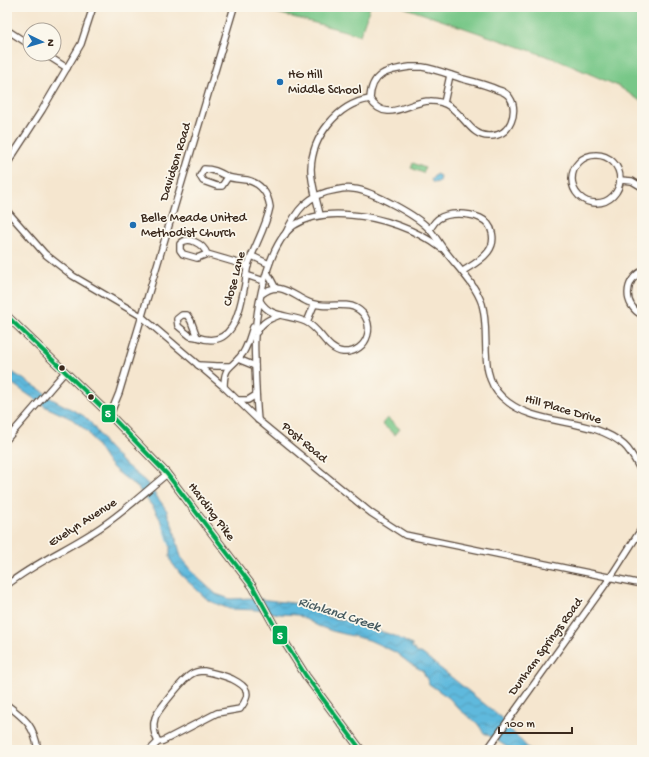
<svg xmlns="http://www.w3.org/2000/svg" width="649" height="757" font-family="'Gochi Hand',sans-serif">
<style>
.grass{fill:#78c788;stroke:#5a7853}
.water{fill:url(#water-waves);stroke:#4d727e}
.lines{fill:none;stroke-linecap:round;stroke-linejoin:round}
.stream{stroke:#5fb9dd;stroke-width:1.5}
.minor-casing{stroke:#574639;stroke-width:8}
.major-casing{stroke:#574639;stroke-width:9}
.minor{stroke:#fff;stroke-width:5.5}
.major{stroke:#fff;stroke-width:7}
.bus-1-casing{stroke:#fbf7ec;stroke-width:7}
.bus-1{stroke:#00a651;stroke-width:4}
.poi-dot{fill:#1f6fb2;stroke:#fbf7ec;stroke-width:1.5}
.bus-dot{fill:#3b2a1e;stroke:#fbf7ec;stroke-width:1.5}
.labels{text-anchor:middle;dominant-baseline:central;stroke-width:3.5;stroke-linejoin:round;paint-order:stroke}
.poi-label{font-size:13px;fill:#3b2a1e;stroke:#fbf7ec;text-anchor:start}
.street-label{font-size:13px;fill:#3b2a1e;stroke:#fbf7ec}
.water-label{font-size:14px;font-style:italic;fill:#485c61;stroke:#fbf7ec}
.line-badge{stroke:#fbf7ec;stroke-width:1.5}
.badge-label{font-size:11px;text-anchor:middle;font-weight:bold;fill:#fff}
</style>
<defs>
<pattern id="water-waves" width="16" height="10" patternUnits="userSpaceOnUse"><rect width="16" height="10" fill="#5fb9dd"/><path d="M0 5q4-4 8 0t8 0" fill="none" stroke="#5097b3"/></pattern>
</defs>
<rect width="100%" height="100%" fill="#fbf7ec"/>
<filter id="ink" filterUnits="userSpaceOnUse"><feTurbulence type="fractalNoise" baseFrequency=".025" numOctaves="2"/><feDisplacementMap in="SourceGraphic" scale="8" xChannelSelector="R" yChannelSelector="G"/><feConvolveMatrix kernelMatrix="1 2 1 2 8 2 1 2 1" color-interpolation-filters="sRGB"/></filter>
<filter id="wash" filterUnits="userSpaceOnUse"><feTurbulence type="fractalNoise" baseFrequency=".012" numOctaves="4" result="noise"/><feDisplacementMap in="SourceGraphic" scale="16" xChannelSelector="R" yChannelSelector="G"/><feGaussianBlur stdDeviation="0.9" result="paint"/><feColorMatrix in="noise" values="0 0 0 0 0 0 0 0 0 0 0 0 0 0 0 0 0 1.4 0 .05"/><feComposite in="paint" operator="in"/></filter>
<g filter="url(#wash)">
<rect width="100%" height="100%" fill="#f5e6cf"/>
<g class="grass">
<path d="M267,7H370L360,35L266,10Z"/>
<path d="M403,7H642V102L618,86L555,59Z"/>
<path d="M413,163L425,168L423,173L411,168Z"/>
<path d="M387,418L400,429L395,435L382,424Z"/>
</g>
<g class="water">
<path d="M436,174L440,176L439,182L433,183L431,180Z"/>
<path d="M7,369L41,390L52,399L84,416L91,423L106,445L121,461L146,482L163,505L167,511L174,530L181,557L199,579L216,594L230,599L252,598L300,604L311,607L321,614L331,618L349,621L395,636L412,645V647L417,653H421L424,655L503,719L504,723L530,750H511L498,741L497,738L495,736L491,737L484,733L477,723L460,710L449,698L429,684L423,671L409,663L395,652L369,640L332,631L318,626L298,615L280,614L257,610L230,609L209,601L181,575L172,563L170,557V542L167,532L155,510L138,488L115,470L106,460L88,432L72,419L46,407L7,380Z"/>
</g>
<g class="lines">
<path class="stream" d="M163,524L170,545"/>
</g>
</g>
<g filter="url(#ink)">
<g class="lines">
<g class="minor-casing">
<g id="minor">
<path d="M7,30L30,45"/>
<path d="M45,54L67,68"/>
<path d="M410,67C414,67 418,67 422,67C436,69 450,75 463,79C475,82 487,85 498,90C502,91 508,94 510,98C515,105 514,115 511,122C507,131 500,136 490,136C466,138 462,100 430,101C409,101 386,125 370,99C371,73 387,70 410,67Z"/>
<path d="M444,103L450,75"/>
<circle cx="596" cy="179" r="24"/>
<path d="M7,164L42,110L81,44L93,7"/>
<path d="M620,180L632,181L642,187"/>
<path d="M7,211L45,254L73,276L141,316L224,387L258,420L371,513L405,535L642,584"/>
<path d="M320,215C317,200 311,184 311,169C312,137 337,104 370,99"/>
<path d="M430,229C432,226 434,222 438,219C448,212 469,213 480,218C494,224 496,242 488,252C481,261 471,266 463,271"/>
<path d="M285,235C295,211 308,194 336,190C341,189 348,188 354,189C372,191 418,216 430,230C436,237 440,245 446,252C459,269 475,284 482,304C491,334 477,374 502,397C535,429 590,415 624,445C632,452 637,464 642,473"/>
<path d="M207,254C203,244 188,235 180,244V250L183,254L197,258L207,254L248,266"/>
<path d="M252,256L269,264"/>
<path d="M642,271C624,281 623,305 642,315"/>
<path d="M267,272L275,287"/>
<path d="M246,275L264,281"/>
<path d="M260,301C271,319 289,314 306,322C321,329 326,350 343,352C369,354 378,320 356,308C344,301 325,310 308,302C292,295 279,280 262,294"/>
<path d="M182,315H187L191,321L197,337L190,336L178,326L177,319Z"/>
<path d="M307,322L314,305"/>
<path d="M257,332C262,322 269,319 280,315"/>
<path d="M197,337C232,350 239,314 244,289C246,281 246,272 248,265C255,245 266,227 270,207C268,193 260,183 247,180C241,179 233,179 228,177C220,173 214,169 204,169L200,176L203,181L217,186H222L228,177"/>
<path d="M238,359L255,366"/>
<path d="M198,365L217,366H230"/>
<path d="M224,387C224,364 232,369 243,353C248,345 250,336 253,327"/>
<path d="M238,400H248L256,395"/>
<path d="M110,415L119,393L234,7"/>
<path d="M258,420C256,401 256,384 255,365C255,355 254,345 255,335C257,305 268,245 293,226C311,214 331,213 351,215C381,217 417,230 441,248"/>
<path d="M7,439L65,372"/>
<path d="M7,585C37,561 73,547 104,525C126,510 146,491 167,474"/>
<path d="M204,671C214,673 223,675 232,679C248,687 252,693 240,709L217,713L163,741L158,742C154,734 152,727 155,718C157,711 183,680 190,675C194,672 199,671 204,671Z"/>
<path d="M7,705C26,719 34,726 38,750"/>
<path d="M150,750L158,742"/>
<path d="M487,750L610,578L642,528"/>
</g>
</g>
<g class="major-casing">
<path id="major" d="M7,316L110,415L167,474L253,587L274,625L306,676L361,750"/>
</g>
<use href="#minor" class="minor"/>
<use href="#major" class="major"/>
<g class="bus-1-casing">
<path id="bus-1" d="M7,316L110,415L167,474L253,587L274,625L306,676L361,750"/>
</g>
<use href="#bus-1" class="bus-1"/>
</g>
</g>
<g class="poi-dot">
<circle cx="280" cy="82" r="4"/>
<circle cx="133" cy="225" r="4"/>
</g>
<g class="bus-dot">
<circle cx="62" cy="368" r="3.5"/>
<circle cx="91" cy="397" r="3.5"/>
</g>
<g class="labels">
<g class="poi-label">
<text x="288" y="75">HG Hill<tspan x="288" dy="15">Middle School</tspan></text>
<text x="141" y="218">Belle Meade United<tspan x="141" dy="15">Methodist Church</tspan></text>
</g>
<g class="street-label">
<text transform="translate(176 162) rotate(-73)">Davidson Road</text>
<text transform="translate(235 279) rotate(-75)">Close Lane</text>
<text transform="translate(563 410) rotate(16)">Hill Place Drive</text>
<text transform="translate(304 443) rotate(40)">Post Road</text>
<text transform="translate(211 512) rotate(53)">Harding Pike</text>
<text transform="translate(83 523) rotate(-33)">Evelyn Avenue</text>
<text transform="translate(546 647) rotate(-54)">Dunham Springs Road</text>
</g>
<g class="water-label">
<text transform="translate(339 615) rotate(18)">Richland Creek</text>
</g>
</g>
<g class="line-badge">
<rect x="101" y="404" width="15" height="19" rx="4" fill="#00a651"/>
<rect x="272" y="625" width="16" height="20" rx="4" fill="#00a651"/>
</g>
<g class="badge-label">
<text x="108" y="417">5</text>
<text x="280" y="639">5</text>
</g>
<rect width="649" height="757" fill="none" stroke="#fbf7ec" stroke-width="24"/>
<g transform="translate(42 42) rotate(95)"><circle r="19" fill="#fbf7ec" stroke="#aea59a"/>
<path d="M0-3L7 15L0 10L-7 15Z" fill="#1f6fb2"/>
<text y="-6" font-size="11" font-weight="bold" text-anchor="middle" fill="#3b2a1e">N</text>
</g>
<path d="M499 727v6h73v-6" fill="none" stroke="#3b2a1e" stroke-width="2"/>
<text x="505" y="727" font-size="12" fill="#3b2a1e" stroke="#fbf7ec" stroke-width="3" paint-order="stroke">100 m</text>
</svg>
